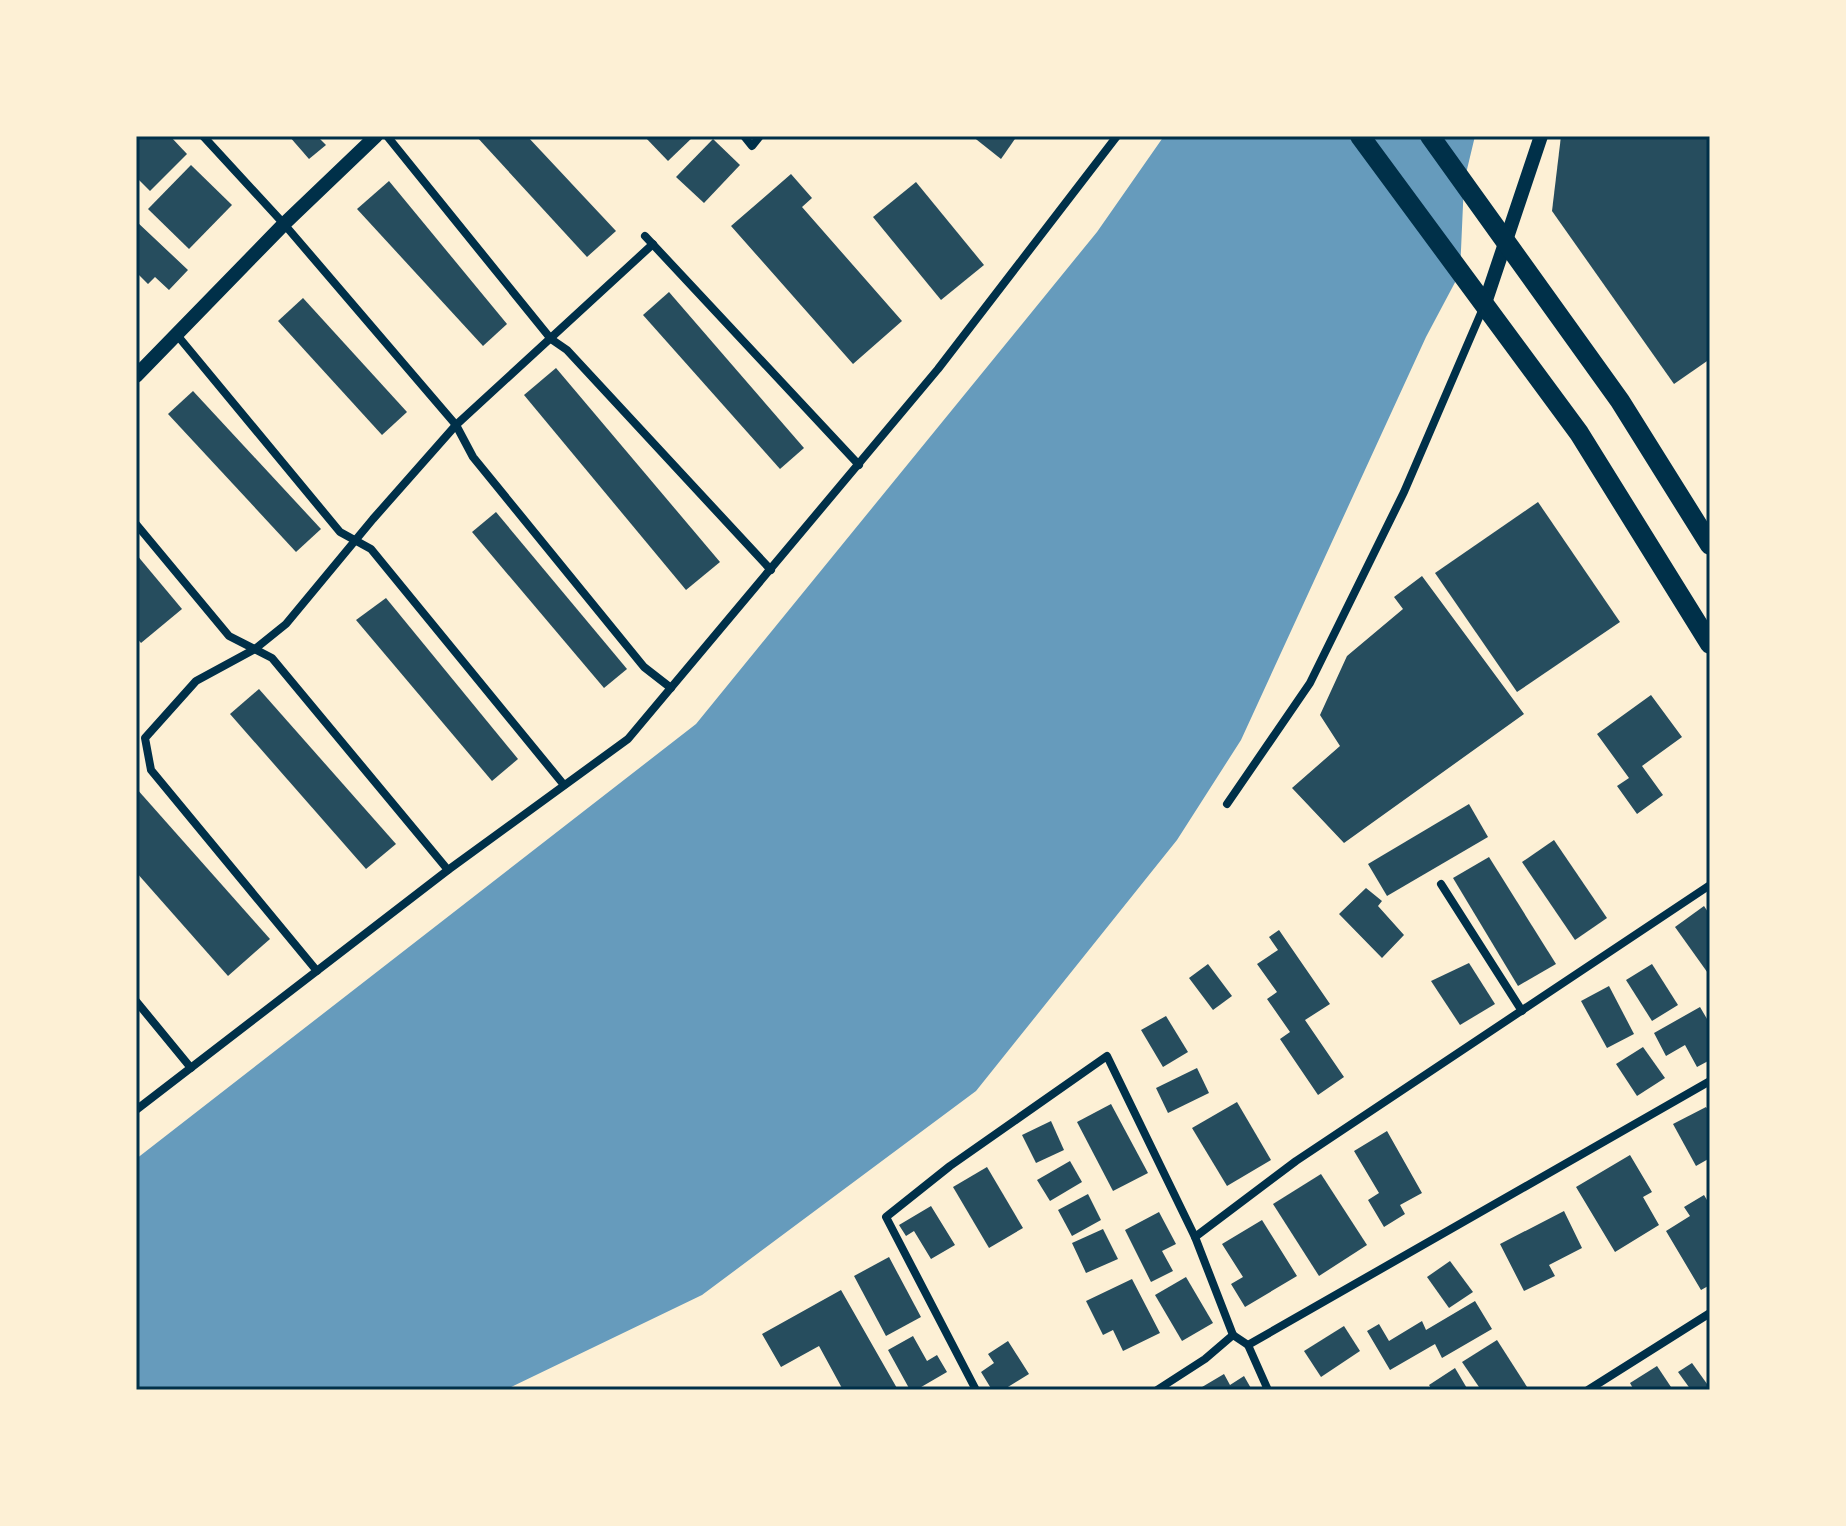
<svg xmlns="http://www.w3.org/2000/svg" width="1846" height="1526" font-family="'Golos Text',sans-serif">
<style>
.water{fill:#669bbc}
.building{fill:#264d5e}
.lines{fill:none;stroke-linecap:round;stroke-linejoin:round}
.minor{stroke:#003049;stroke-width:8}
.tertiary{stroke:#003049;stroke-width:14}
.primary{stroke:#003049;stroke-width:20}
.neatline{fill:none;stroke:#003049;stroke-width:3}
</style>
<rect width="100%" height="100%" fill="#fdf0d5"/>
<path class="water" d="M1164,136H1475L1464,182L1460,273L1426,337L1241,740L1177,840L976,1091L702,1295L505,1390H136V1159L696,724L1097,232Z"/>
<g class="building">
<path d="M136,136H170L187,154L150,191L136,177Z"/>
<path d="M289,136H317L326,145L309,159Z"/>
<path d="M476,136H527L616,231L587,257Z"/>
<path d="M644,136H694L668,161Z"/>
<path d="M972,136H1017L1001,159Z"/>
<path d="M1561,136H1710V359L1674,384L1552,211Z"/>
<path d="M713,139L740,165L704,203L676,177Z"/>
<path d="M191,165L232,205L189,249L148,209Z"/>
<path d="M791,174L812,198L802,207L902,321L853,364L731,226Z"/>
<path d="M389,181L507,324L483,346L357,209Z"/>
<path d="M916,182L984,265L941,300L873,217Z"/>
<path d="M136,221L188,270L169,290L155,277L148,284L136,272Z"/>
<path d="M669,292L804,448L780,469L643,315Z"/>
<path d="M303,298L407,412L382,435L278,321Z"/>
<path d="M556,368L720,562L686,590L524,395Z"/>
<path d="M193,391L321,529L296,552L168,414Z"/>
<path d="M1538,502L1620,622L1517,692L1435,573Z"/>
<path d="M496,512L627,669L604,688L472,532Z"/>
<path d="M136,554L182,609L141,643L136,637Z"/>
<path d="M1422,576L1524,714L1344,843L1292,788L1340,746L1320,715L1347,656L1403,609L1394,597Z"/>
<path d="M386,598L518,759L492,781L356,620Z"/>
<path d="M259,689L396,844L366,869L230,714Z"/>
<path d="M1651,695L1682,737L1642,766L1663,795L1637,814L1617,786L1629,778L1597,734Z"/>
<path d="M136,788L270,939L228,976L136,872Z"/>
<path d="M1469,804L1488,837L1387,896L1368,864Z"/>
<path d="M1554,840L1607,918L1575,940L1522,862Z"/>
<path d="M1489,857L1556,964L1518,986L1453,878Z"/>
<path d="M1366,888L1382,901L1378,906L1404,935L1382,958L1339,914Z"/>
<path d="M1704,906L1710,915V976L1675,927Z"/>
<path d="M1279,930L1330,1004L1305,1020L1344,1077L1318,1095L1280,1039L1290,1032L1267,999L1277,992L1257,964L1278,950L1269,937Z"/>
<path d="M1469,963L1495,1004L1460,1025L1431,981Z"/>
<path d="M1208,964L1232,996L1213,1010L1189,978Z"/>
<path d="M1652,964L1678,1005L1652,1021L1626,980Z"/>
<path d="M1609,986L1634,1034L1607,1048L1581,1001Z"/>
<path d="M1700,1007L1710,1024V1060L1697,1067L1685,1045L1666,1056L1654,1033Z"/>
<path d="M1166,1016L1188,1052L1163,1067L1141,1030Z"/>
<path d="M1643,1047L1665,1078L1637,1096L1616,1064Z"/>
<path d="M1197,1068L1209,1093L1168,1113L1156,1088Z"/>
<path d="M1237,1102L1271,1160L1227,1186L1192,1128Z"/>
<path d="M1111,1104L1148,1173L1113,1191L1077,1122Z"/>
<path d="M1706,1107L1710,1113V1158L1696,1166L1673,1124Z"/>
<path d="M1051,1121L1064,1150L1036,1163L1022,1135Z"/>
<path d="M1387,1131L1422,1193L1400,1205L1405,1214L1384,1227L1368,1200L1379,1193L1354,1151Z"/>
<path d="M1630,1155L1652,1192L1643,1197L1659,1225L1615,1252L1576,1187Z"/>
<path d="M1070,1161L1082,1182L1050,1201L1037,1180Z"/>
<path d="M987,1167L1023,1228L989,1248L953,1187Z"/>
<path d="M1321,1174L1367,1245L1319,1276L1273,1204Z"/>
<path d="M1088,1194L1101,1220L1072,1236L1058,1210Z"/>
<path d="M1704,1195L1710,1205V1285L1701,1290L1666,1231L1690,1216L1684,1207Z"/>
<path d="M931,1206L955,1245L931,1259L914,1231L906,1236L899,1225Z"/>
<path d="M1564,1211L1582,1248L1549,1265L1555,1276L1524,1291L1500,1244Z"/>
<path d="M1159,1212L1176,1244L1162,1251L1173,1271L1151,1282L1125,1230Z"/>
<path d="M1262,1220L1297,1276L1245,1307L1231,1284L1243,1277L1222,1244Z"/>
<path d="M1103,1229L1118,1259L1086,1273L1072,1243Z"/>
<path d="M889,1257L921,1317L886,1336L854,1276Z"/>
<path d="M1450,1261L1473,1292L1449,1308L1427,1277Z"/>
<path d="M1186,1277L1213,1323L1182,1341L1155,1295Z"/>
<path d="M1132,1279L1160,1333L1123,1351L1113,1330L1103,1335L1086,1301Z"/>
<path d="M841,1290L898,1390H843L819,1346L781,1367L762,1334Z"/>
<path d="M1475,1301L1492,1329L1442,1358L1435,1344L1390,1370L1367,1331L1379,1324L1389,1341L1422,1321L1426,1330Z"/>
<path d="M1344,1326L1360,1351L1321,1377L1304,1351Z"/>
<path d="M913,1336L927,1361L937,1355L947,1372L916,1390H910L888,1350Z"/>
<path d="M1497,1340L1529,1390H1481L1462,1362Z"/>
<path d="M1008,1341L1029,1374L1003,1390H992L981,1372L994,1363L988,1354Z"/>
<path d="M1692,1363L1710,1388L1708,1390H1691L1678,1372Z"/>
<path d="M1657,1366L1673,1390H1634L1630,1383Z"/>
<path d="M1455,1368L1468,1390H1432L1429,1385Z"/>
<path d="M1224,1374L1230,1385L1244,1376L1252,1390H1197Z"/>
</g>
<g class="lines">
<g class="minor">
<path d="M203,136L284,224L456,425L473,457L644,667L671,688"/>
<path d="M387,136L551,339L567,350L771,570"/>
<path d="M744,136L752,146L760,136"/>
<path d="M645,236L859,465"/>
<path d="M177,335L340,532L371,549L564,785"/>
<path d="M136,524L229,636L272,658L448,870"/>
<path d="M1227,804L1310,683L1404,492L1484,306"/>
<path d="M1441,884L1522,1011"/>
<path d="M317,971L151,770L145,738L196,681L255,649L286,624L373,519L456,425L653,244"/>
<path d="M136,1001L191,1068"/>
<path d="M136,1110L448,870L628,739L938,369L1117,136"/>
<path d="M1195,1237L1296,1161L1710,885"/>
<path d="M1248,1345L1268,1390"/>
<path d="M976,1390L886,1217L950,1166L1107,1056L1195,1237L1233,1335"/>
<path d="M1157,1390L1205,1359L1233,1335L1248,1345L1710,1081"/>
<path d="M1588,1390L1710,1313"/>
</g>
<g class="tertiary">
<path d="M1484,306L1541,136"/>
<path d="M136,376L284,224L376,136"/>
</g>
<g class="primary">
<path d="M1360,136L1579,433L1710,644"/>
<path d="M1430,136L1620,401L1710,545"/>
</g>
</g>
<rect width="1846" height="1526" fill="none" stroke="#fdf0d5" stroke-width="276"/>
<rect x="138" y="138" width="1570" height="1250" class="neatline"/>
</svg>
